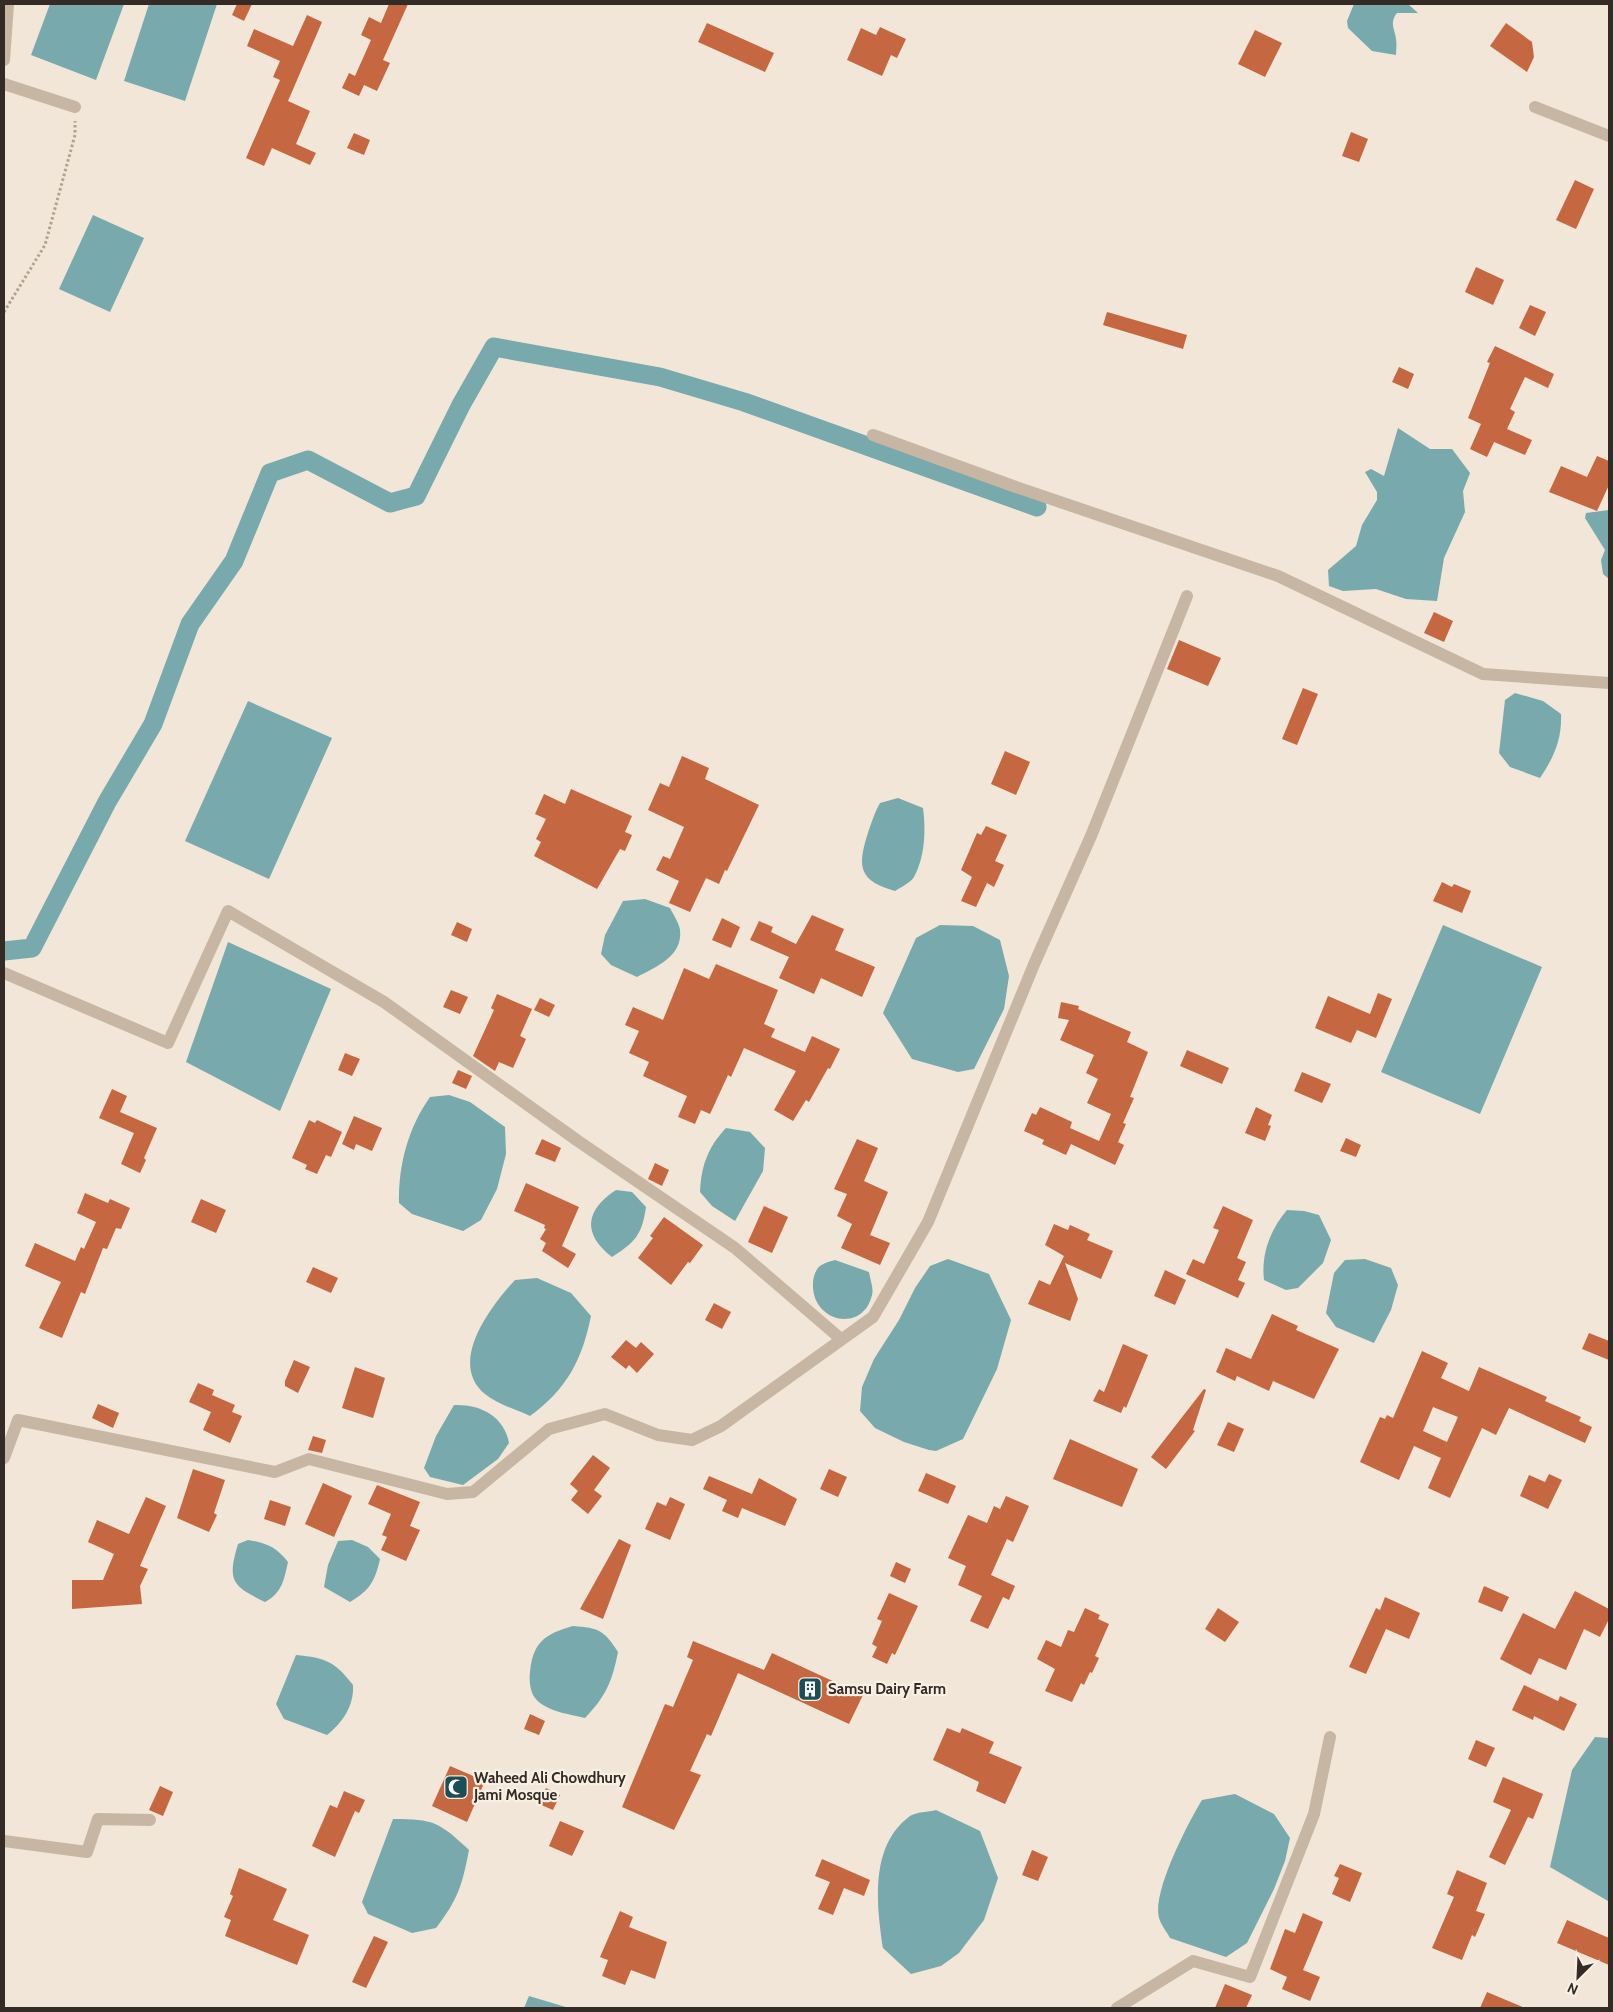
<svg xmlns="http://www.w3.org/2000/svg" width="1613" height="2012" font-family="Cabin,sans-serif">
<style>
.water{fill:#77a9ad}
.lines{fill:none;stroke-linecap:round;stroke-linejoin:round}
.canal{stroke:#77a9ad;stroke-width:19}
.building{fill:#c56741;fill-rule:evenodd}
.path{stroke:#b4a08e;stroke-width:3;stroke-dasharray:2.5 2.5;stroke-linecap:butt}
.minor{stroke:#c8b6a4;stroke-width:12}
.labels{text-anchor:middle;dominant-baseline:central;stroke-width:4.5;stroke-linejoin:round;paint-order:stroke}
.poi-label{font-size:15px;font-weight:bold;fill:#342b26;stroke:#f9f0e4;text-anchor:start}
</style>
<rect width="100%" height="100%" fill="#f1e6d8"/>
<g class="water">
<path d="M50,4H124L96,80L31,55Z"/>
<path d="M149,4H217L185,101L124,81Z"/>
<path d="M1354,4H1408L1418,13H1397C1389,23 1395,29 1396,39C1397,44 1396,50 1396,55L1372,51L1348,28L1347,21Z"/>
<path d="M93,215L144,238L110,312L59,289Z"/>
<path d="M1398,428L1430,449H1452L1470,473L1463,491L1465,512L1444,558L1437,601L1406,599L1376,589L1343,591L1329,586L1328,570L1356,546L1362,525L1377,500V492L1365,472L1371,469L1384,476Z"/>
<path d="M1609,510V579L1603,574L1601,560L1605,550L1585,518L1586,513Z"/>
<path d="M1515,693L1543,701L1561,714C1562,739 1554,757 1540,778L1510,767L1499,753L1505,700Z"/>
<path d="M248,701L332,738L269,879L185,841Z"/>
<path d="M898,798L923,808C926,830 925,857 914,877C910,883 901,887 895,891C860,881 857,868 867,836C871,824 874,814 880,803Z"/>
<path d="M645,899L670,908C673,914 679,923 680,930C683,956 656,967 637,977L611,965L601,954L605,935L623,901Z"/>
<path d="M940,925L973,926L1000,940L1009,976L1004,1009L974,1069L958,1072L912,1059L883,1013L916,938Z"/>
<path d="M1443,925L1542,967L1480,1114L1381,1072Z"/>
<path d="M228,942L331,989L280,1111L186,1062Z"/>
<path d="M449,1095L470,1102L505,1127L506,1154L497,1189L481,1220L463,1231L412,1214L399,1203C398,1166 408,1128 430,1097Z"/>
<path d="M726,1128L750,1132L765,1148L763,1171L735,1221L712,1206L700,1192C701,1166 708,1147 726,1128Z"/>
<path d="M616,1190L632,1192L646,1207C642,1235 635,1242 612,1257C582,1234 585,1210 616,1190Z"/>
<path d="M1287,1210L1304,1211L1319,1215L1331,1240L1323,1263L1298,1288L1286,1290L1264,1280C1261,1254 1270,1230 1287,1210Z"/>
<path d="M948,1259L989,1274L1011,1320L997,1369L963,1439L936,1451L929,1450L904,1442L875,1428L860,1411L862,1387L874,1359L899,1320L915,1288L930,1266Z"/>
<path d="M1365,1259L1391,1268L1398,1285L1391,1310L1374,1343L1336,1327L1326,1313L1334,1273L1345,1260Z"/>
<path d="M835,1260L869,1272C870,1279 874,1289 872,1295C863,1334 811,1322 813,1283C813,1277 816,1269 820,1266C824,1263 831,1261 835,1260Z"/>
<path d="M537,1278L571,1293L591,1316C582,1360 567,1389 530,1416C515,1409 497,1404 485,1394C447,1363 491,1306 515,1280Z"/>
<path d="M454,1405C480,1404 504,1416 509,1443L498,1459L463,1485L430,1477L424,1468L436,1436Z"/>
<path d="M248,1540C267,1543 276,1547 288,1562C284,1580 282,1593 265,1602C232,1586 227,1581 238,1544Z"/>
<path d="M352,1540L368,1547L380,1559C375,1581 370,1590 350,1602L324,1587L328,1565L338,1541Z"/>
<path d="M573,1626C599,1628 604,1630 618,1652C612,1682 606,1696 585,1718C569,1714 542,1711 533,1695C530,1689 529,1679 530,1672C533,1642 545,1634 573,1626Z"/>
<path d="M296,1655C326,1658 334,1661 353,1685C354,1706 343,1722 327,1735L284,1719L276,1704Z"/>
<path d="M1595,1737L1609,1738L1608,1901L1550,1867L1572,1770Z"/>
<path d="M1235,1794L1274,1814L1290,1838L1285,1861L1274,1889L1247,1943L1226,1957L1170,1938C1167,1932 1161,1925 1159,1918C1152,1892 1188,1823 1202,1800Z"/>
<path d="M936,1810L980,1831L998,1878L984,1920L959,1953L941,1966L911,1974L883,1948C877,1905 869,1846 910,1816C916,1812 929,1812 936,1810Z"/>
<path d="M393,1819C434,1819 439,1822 469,1850C462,1886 458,1899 436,1928L412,1933L368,1914L362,1902Z"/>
<path d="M529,1996L569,2008H524Z"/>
</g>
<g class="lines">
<path class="canal" d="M4,951L32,948L107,802L153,724L190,624L234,561L270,473L308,460L390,503L416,496L461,405L494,347L660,377L744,402L1037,507"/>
</g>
<g class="building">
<path d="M237,4H252L244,21L232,15Z"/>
<path d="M389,4H408L383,60L390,63L377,91L364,85L359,96L342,88L349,73L355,76L371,40L361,35L369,17L381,23Z"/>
<path d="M307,15L322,22L288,101L310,111L296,144L316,153L310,165L272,148L264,166L246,158L280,80L273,77L280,61L247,46L254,29L293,46Z"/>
<path d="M707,23L774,53L765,72L698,42Z"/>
<path d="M1506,23L1532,42L1534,57L1527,72L1490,46Z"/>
<path d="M880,27L906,39L897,58L891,55L882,76L847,60L861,28L876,35Z"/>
<path d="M1255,30L1282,43L1265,77L1238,64Z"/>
<path d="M1351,132L1368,139L1359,162L1342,156Z"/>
<path d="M354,133L370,140L364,155L347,148Z"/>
<path d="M1575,180L1594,189L1576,229L1556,220Z"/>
<path d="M1476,267L1504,280L1493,305L1465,292Z"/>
<path d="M1530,305L1546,312L1535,336L1519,328Z"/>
<path d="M1107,312L1187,335L1183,349L1103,325Z"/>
<path d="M1495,346L1554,374L1548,388L1525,377L1510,409L1515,412L1507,429L1532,440L1525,455L1494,442L1487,457L1470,449L1481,424L1468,418L1490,363L1487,362Z"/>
<path d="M1399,367L1414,374L1408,389L1392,382Z"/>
<path d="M1597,456L1609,461V485L1597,511L1549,492L1561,466L1587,477Z"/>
<path d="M1434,612L1453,621L1444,642L1424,633Z"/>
<path d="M1179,640L1221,658L1208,686L1167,669Z"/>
<path d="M1303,688L1318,694L1297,745L1282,739Z"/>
<path d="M1005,751L1030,762L1016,795L991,784Z"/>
<path d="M682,756L709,768L705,779L759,805L727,871L725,870L719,884L706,878L690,912L669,903L679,881L656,870L663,856L670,859L684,827L648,810L660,783L669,787Z"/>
<path d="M571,789L632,816L625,832L632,835L625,851L620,849L597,889L534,856L541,842L536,839L546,819L535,814L544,794L565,804Z"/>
<path d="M986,826L1007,835L995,861L1004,865L994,887L987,883L976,907L961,901L972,877L961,870L977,833L981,835Z"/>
<path d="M1442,882L1452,887L1454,884L1471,891L1462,913L1433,901Z"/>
<path d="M812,915L844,929L835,950L875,967L862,997L821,978L814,994L779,978L789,957L750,940L759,921L773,927L771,932L796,944Z"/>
<path d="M722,918L740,927L731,948L712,940Z"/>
<path d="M457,922L472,929L467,942L451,935Z"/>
<path d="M716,964L778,990L764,1024L775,1029L771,1037L805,1052L812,1036L840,1049L830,1069L828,1068L809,1102L806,1100L793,1121L774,1110L796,1071L744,1048L731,1077L728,1075L710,1114L701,1110L695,1124L678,1117L687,1096L643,1076L649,1062L629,1053L639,1031L625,1025L633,1007L663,1020L684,968L709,979Z"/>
<path d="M451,990L468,997L460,1014L443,1007Z"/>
<path d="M1378,993L1392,999L1376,1038L1357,1030L1351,1043L1315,1028L1328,996L1370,1014Z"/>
<path d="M497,994L532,1009L520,1036L526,1039L513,1068L499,1062L495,1071L473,1056L494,1010L491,1008Z"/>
<path d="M540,998L555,1005L549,1017L534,1010Z"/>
<path d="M1061,1002L1079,1006L1078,1009L1131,1032L1127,1042L1148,1052L1130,1097L1134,1098L1123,1123L1126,1124L1118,1142L1124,1145L1115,1165L1071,1144L1066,1155L1042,1144L1044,1140L1024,1131L1032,1113L1036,1115L1040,1107L1072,1122L1070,1128L1099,1141L1111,1114L1087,1103L1098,1079L1086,1073L1094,1055L1060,1040L1069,1020L1058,1018Z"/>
<path d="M1187,1050L1229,1068L1222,1084L1180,1066Z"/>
<path d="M345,1053L360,1059L352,1076L338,1070Z"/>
<path d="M458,1070L472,1076L466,1089L452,1083Z"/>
<path d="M1302,1072L1331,1084L1322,1103L1294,1091Z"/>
<path d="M112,1089L127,1096L120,1112L157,1128L144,1158L146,1160L140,1173L121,1164L134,1133L99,1118Z"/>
<path d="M1256,1107L1272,1115L1268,1125L1271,1126L1265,1141L1245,1133Z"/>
<path d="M354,1116L382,1128L372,1151L356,1144L354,1150L342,1144Z"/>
<path d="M309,1120L315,1123L317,1120L342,1132L331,1157L326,1155L317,1174L305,1169L307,1165L292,1158Z"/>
<path d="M1346,1138L1361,1145L1356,1157L1340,1151Z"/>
<path d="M542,1139L561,1148L555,1162L535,1154Z"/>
<path d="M857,1139L878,1148L864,1181L888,1192L870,1235L890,1243L880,1265L841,1248L852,1224L837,1216L847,1194L834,1189Z"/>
<path d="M655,1163L669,1170L662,1186L648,1179Z"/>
<path d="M526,1183L579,1207L562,1246L576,1254L568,1268L542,1251L546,1243L540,1239L546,1229L544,1228L545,1225L514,1211Z"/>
<path d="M85,1193L108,1203L110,1199L130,1208L121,1229L116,1228L107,1249L103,1248L85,1294L81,1292L62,1338L39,1328L61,1282L25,1266L35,1243L75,1261L81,1247L84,1249L96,1222L77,1213Z"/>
<path d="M201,1199L226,1210L216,1233L191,1222Z"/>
<path d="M764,1206L788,1217L772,1253L748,1242Z"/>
<path d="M1223,1206L1253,1220L1237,1258L1246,1262L1238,1280L1245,1283L1238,1298L1186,1274L1193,1259L1204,1264L1219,1230L1213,1228Z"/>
<path d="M664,1217L703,1245L690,1263L688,1262L671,1285L638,1258L653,1238L650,1236Z"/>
<path d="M1054,1224L1068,1230L1070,1225L1090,1234L1087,1240L1113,1251L1101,1279L1065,1263L1078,1299L1070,1321L1028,1304L1039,1280L1050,1285L1064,1256L1045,1245Z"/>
<path d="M313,1267L338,1278L331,1293L306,1282Z"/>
<path d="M1165,1270L1186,1280L1175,1305L1154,1296Z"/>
<path d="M714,1303L731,1312L722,1329L705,1320Z"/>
<path d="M1272,1314L1298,1326L1296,1330L1339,1349L1314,1399L1273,1381L1269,1391L1237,1376L1235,1381L1216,1372L1226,1348L1251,1359Z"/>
<path d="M1589,1333L1609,1341V1360L1582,1349Z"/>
<path d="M626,1340L636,1348L641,1342L654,1354L637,1373L629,1365L626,1369L611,1357Z"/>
<path d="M1123,1344L1148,1355L1126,1408L1124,1406L1121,1413L1093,1401L1099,1389L1104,1392Z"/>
<path d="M1422,1351L1448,1363L1441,1378L1469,1391L1479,1367L1547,1397L1545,1401L1581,1417L1579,1421L1592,1427L1585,1443L1509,1408L1496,1435L1482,1428L1450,1498L1428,1488L1441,1458L1414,1446L1399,1480L1360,1462L1380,1417L1385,1419L1387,1415L1393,1418ZM1433,1407L1458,1417L1447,1442L1423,1431Z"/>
<path d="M294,1360L310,1367L298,1393L285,1386V1381Z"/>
<path d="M355,1367L385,1378L373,1418L342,1408Z"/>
<path d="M198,1383L214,1390L212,1395L235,1405L232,1412L242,1416L230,1443L203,1430L211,1412L189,1402Z"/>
<path d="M1204,1389L1206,1390L1193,1430L1195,1431L1166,1469L1151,1457Z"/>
<path d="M98,1404L119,1413L113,1428L92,1418Z"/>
<path d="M1228,1422L1244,1429L1234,1452L1217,1445Z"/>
<path d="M313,1436L326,1440L322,1453L308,1450Z"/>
<path d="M1070,1439L1138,1469L1122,1507L1053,1479Z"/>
<path d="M593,1455L610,1468L594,1490L602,1496L588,1514L571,1500L578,1491L570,1484Z"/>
<path d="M193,1469L225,1480L214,1513L217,1515L209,1532L177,1518Z"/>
<path d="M829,1469L847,1477L838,1497L820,1489Z"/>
<path d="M926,1473L956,1486L948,1504L918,1491Z"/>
<path d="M1549,1474L1562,1480L1548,1509L1520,1496L1529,1475L1545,1482Z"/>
<path d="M709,1476L752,1494L759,1478L797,1499L785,1526L742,1508L738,1518L722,1511L727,1500L703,1489Z"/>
<path d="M323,1483L352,1496L334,1537L305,1524Z"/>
<path d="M377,1485L420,1502L410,1526L420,1530L406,1561L381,1550L387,1537L382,1535L391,1514L368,1504Z"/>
<path d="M1006,1496L1029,1506L1013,1542L1007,1539L991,1575L1015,1586L1009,1600L1003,1597L988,1629L970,1621L982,1596L958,1585L966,1566L948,1558L968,1515L987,1523L994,1506L1000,1509Z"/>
<path d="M146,1497L166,1506L140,1566L148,1569L140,1586L142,1604L72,1609V1580H103L114,1554L88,1542L97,1520L129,1534Z"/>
<path d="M670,1497L685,1504L670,1540L645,1529L657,1502L666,1506Z"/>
<path d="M270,1500L291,1507L285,1526L264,1519Z"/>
<path d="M619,1539L631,1545L603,1619L580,1609Z"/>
<path d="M896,1562L911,1569L905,1583L890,1576Z"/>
<path d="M1484,1586L1509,1597L1502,1612L1478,1602Z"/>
<path d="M1575,1591L1609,1609V1619L1600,1637L1584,1629L1566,1670L1539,1658L1531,1675L1500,1659L1523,1613L1555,1629Z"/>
<path d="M889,1593L918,1606L895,1655L892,1653L887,1664L872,1657L877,1647L872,1644L882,1621L877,1619Z"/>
<path d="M1385,1597L1420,1613L1409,1639L1386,1629L1366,1674L1349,1667L1376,1608L1380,1610Z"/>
<path d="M1085,1608L1100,1615L1098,1619L1109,1624L1095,1656L1099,1658L1092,1673L1090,1672L1084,1685L1081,1683L1072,1702L1045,1691L1055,1669L1037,1659L1046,1640L1061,1647L1068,1630L1074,1632Z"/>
<path d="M1218,1608L1239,1622L1225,1642L1205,1629Z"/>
<path d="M693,1641L764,1670L772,1653L863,1695L849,1724L738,1673L711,1736L707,1734L690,1771L701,1775L674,1830L622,1807L665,1704L673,1707L693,1660L687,1657Z"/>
<path d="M1524,1685L1558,1701L1560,1696L1577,1704L1564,1731L1534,1716L1533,1720L1512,1710Z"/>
<path d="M530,1714L545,1721L539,1735L524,1729Z"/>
<path d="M947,1728L960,1733L962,1728L994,1742L989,1753L1022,1767L1005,1804L976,1791L979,1782L933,1760Z"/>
<path d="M1476,1740L1495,1748L1486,1767L1468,1759Z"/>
<path d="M450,1766L485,1781L467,1822L432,1806Z"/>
<path d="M1503,1777L1543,1794L1533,1819L1528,1817L1505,1865L1489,1857L1511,1810L1493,1802Z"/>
<path d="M160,1786L173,1792L163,1816L149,1810Z"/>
<path d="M546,1788L560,1795L553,1810L539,1804Z"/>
<path d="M344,1791L365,1800L359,1813L355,1811L335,1857L312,1846L330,1805L337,1808Z"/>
<path d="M560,1821L584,1831L572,1856L549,1846Z"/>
<path d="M1032,1850L1048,1857L1038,1881L1022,1875Z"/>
<path d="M822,1859L870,1880L864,1896L844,1888L833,1915L818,1909L830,1882L815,1876Z"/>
<path d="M1340,1864L1362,1873L1350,1902L1332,1894L1339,1878L1334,1876Z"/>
<path d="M239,1868L287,1889L273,1920L309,1935L297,1965L225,1936L231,1920L224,1917L233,1896L230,1894Z"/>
<path d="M1457,1870L1487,1883L1476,1911L1485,1914L1475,1937L1472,1935L1462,1960L1432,1948L1454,1897L1447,1894Z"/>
<path d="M620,1911L633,1917L629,1927L667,1942L655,1979L631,1970L625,1985L602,1976L608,1960L600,1957Z"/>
<path d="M1303,1913L1323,1922L1303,1970L1320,1977L1310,2001L1282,1989L1287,1977L1270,1969L1285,1929L1295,1933Z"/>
<path d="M1567,1920L1609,1938V1965L1557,1943Z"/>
<path d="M374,1936L388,1942L366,1988L352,1982Z"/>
<path d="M1225,1984L1252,1995L1246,2008H1215Z"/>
<path d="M1487,1992L1525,2008H1480Z"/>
</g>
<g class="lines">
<path class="path" d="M4,312L45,245L75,135V121"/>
<g class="minor">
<path d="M4,60L8,4"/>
<path d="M4,84L75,107"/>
<path d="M1535,107L1609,136"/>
<path d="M873,435L1013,486L1278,576L1483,674L1609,683"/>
<path d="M4,973L168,1043L228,911L384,1002L578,1141L735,1248L841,1339"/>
<path d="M4,1458L18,1420L275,1472L309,1459L447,1494L473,1492L549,1429L605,1414L658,1435L692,1440L721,1426L873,1317L928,1222L1035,962L1091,836L1187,596"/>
<path d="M4,1841L87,1852L98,1819L150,1820"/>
<path d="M1117,2008L1193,1961L1250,1977L1314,1814L1330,1737"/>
</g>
</g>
<defs>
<g id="building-square" transform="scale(1.25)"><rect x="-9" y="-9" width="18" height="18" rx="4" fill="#1c4e55" stroke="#f9f0e4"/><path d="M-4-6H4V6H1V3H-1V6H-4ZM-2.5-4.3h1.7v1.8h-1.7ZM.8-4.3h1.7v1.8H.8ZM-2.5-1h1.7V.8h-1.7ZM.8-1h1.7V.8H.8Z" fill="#fff"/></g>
<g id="mosque-square" transform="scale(1.25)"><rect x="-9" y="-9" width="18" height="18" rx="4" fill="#1c4e55" stroke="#f9f0e4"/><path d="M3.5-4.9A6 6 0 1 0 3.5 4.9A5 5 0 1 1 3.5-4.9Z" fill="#fff"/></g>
</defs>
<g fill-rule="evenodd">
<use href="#building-square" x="810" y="1689"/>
<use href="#mosque-square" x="456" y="1787"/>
</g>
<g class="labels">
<g class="poi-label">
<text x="828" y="1689">Samsu Dairy Farm</text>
<text x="474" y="1778">Waheed Ali Chowdhury<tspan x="474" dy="17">Jami Mosque</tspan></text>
</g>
</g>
<rect width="1613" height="2012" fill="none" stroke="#342b26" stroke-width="10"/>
<g transform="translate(1578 1977) rotate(204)" stroke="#f9f0e4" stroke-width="4" paint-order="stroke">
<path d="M0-4L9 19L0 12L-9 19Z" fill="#342b26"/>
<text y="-8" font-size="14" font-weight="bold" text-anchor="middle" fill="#342b26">N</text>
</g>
</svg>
